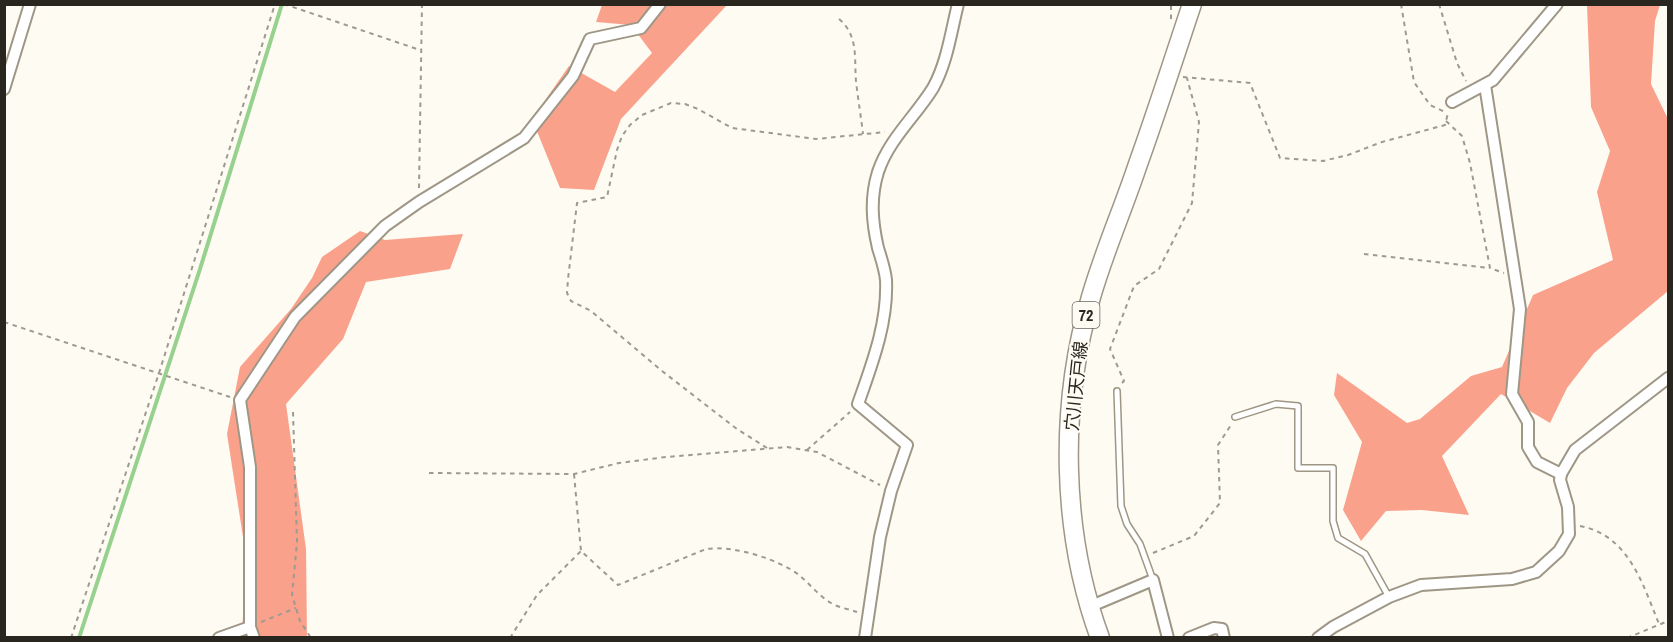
<svg xmlns="http://www.w3.org/2000/svg" width="1673" height="642" font-family="'Archivo Narrow','Noto Sans JP',sans-serif">
<style>
.forest{fill:#faa18c}
.lines{fill:none;stroke-linecap:round;stroke-linejoin:round}
.stream{stroke:#96d18d;stroke-width:4}
.service-casing{stroke:#9f9786;stroke-width:8}
.minor-casing{stroke:#9f9786;stroke-width:14}
.primary-casing{stroke:#9f9786;stroke-width:21}
.path{stroke:#9d9a92;stroke-width:2;stroke-dasharray:4.5 4.5;stroke-linecap:butt}
.service{stroke:#fff;stroke-width:5}
.minor{stroke:#fff;stroke-width:10}
.primary{stroke:#fff;stroke-width:18}
.labels{text-anchor:middle;dominant-baseline:central;stroke-width:4.5;stroke-linejoin:round;paint-order:stroke}
.shield{fill:#fefbf3;stroke:#69665f;stroke-width:1.5}
.shield-label{font-size:16px;font-weight:bold;fill:#29261f}
.street-label{font-size:18px;fill:#29261f;stroke:#fefbf3}
</style>
<rect width="100%" height="100%" fill="#fefbf3"/>
<g class="forest">
<path d="M602,5H727L621,119L594,190L560,188L532,119L569,66L615,92L652,53L631,25L596,22Z"/>
<path d="M1587,5H1660L1655,21L1651,84L1668,119V291L1594,353L1567,388L1550,423L1501,394L1442,456L1469,515L1422,510L1386,511L1361,541L1343,510L1362,442L1334,395L1337,373L1407,423L1420,419L1471,376L1502,367L1533,295L1613,260L1597,192L1610,151L1591,107Z"/>
<path d="M360,231L385,240L463,234L450,269L366,282L343,339L286,404L306,549L307,637H241L248,569L227,434L240,367L291,309L312,278L322,257Z"/>
</g>
<g class="lines">
<path class="stream" d="M79,638L200,269L282,4"/>
<g class="service-casing">
<g id="service">
<path d="M1117,391L1121,506L1127,524L1140,544L1153,580"/>
<path d="M1235,417L1276,404L1298,406V468H1333V521L1338,538L1365,554L1389,597"/>
</g>
</g>
<g class="minor-casing">
<g id="minor">
<path d="M1485,85L1520,309L1512,394L1528,422V447L1537,462L1561,474"/>
<path d="M4,89L30,4"/>
<path d="M1452,102L1493,80L1557,4"/>
<path d="M1089,607L1153,580L1168,638"/>
<path d="M219,638L250,627"/>
<path d="M254,638L250,627V467L240,400L295,317L385,226L419,202L524,138L573,76L590,39L641,28L660,4"/>
<path d="M865,638L880,537L891,491L907,445L858,404C872,364 888,323 886,280C885,269 881,258 878,248C872,222 870,198 878,172C889,139 915,117 933,88C947,63 951,32 958,4"/>
<path d="M1189,638L1214,628L1222,629L1224,638"/>
<path d="M1318,638L1333,627L1389,597L1421,585L1512,579L1536,572L1559,551L1569,534L1568,507L1560,480L1561,474L1575,450L1668,378"/>
</g>
</g>
<g class="primary-casing">
<path id="primary" d="M1100,638C1061,532 1059,405 1091,297C1104,252 1123,209 1138,164C1157,111 1174,58 1192,4"/>
</g>
<g class="path">
<path d="M284,4L420,50"/>
<path d="M1401,4L1414,82L1430,105L1445,112"/>
<path d="M1439,4L1457,63L1466,81"/>
<path d="M839,19C859,36 854,59 856,81C858,99 861,117 863,134"/>
<path d="M1171,19V4"/>
<path d="M1183,77L1250,83L1280,158L1323,161L1348,155L1382,142L1445,125L1448,113"/>
<path d="M1446,121L1462,136L1470,163L1490,268L1504,273"/>
<path d="M419,188L422,4"/>
<path d="M1364,254L1490,268"/>
<path d="M4,322L230,397"/>
<path d="M1122,383L1124,381L1110,349L1134,286L1159,269L1192,203L1199,122L1187,78"/>
<path d="M293,412L297,542L292,595L300,621L311,638"/>
<path d="M767,448L737,429L662,371L591,311L571,301L567,293L568,279L577,203L607,197L617,150L622,136L630,125L642,115L671,103L685,104L698,109L732,128L816,139L885,132"/>
<path d="M807,450L850,412"/>
<path d="M429,473L574,474L619,463L666,457L787,447L817,452L880,485"/>
<path d="M574,474L581,551L618,585L706,549C733,545 778,559 799,575C810,584 819,596 831,603C839,608 849,609 857,612"/>
<path d="M1580,526C1629,535 1643,585 1659,624"/>
<path d="M1153,553L1194,536L1220,503L1218,445L1231,425"/>
<path d="M261,622L296,608"/>
<path d="M71,638L159,373L275,4"/>
<path d="M510,638L537,595L581,551"/>
<path d="M1627,638L1668,621"/>
</g>
<use href="#service" class="service"/>
<use href="#minor" class="minor"/>
<use href="#primary" class="primary"/>
</g>
<g class="labels">
<rect class="shield" x="1072.5" y="302" width="27" height="26" rx="4.5"/>
<g class="shield-label">
<text x="1086" y="315">72</text>
</g>
<g class="street-label">
<text transform="translate(1076 386) rotate(-84)">穴川天戸線</text>
</g>
</g>
<rect width="1673" height="642" fill="none" stroke="#29261f" stroke-width="12"/>
</svg>
